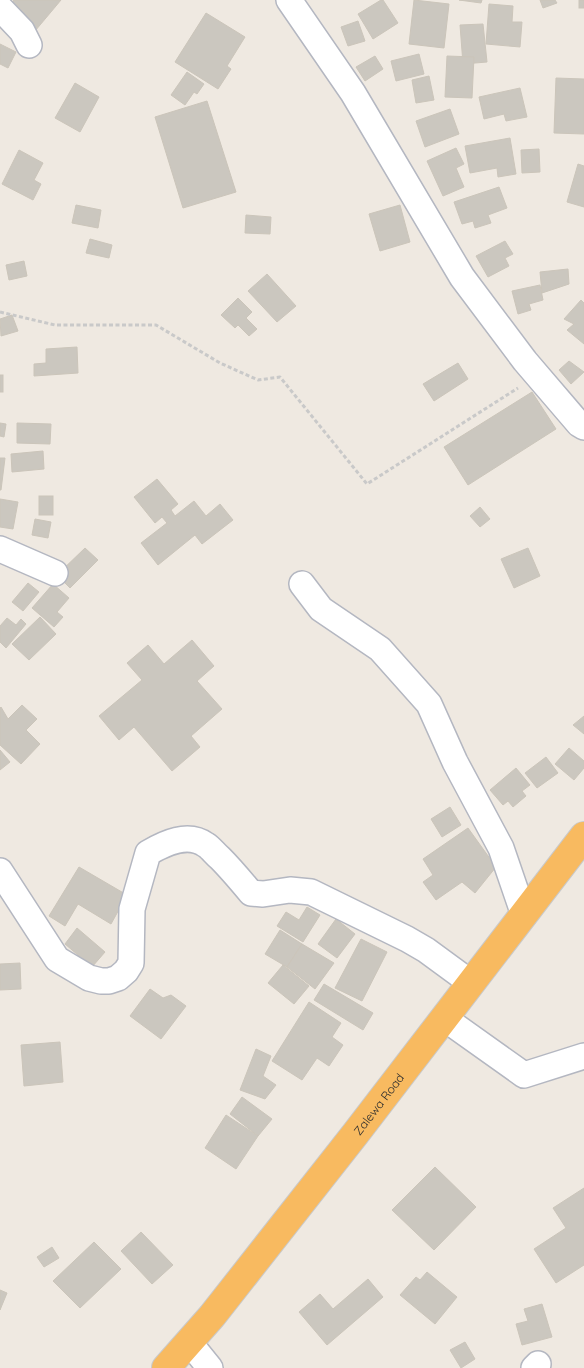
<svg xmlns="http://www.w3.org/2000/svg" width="584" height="1368" font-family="Quicksand,sans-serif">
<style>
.building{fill:#cbc7bf;stroke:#cbc5ba}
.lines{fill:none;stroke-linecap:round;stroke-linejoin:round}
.minor-casing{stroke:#b4b7c1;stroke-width:28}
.trunk-casing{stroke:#c9c9c9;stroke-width:30}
.path{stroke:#c9c9c9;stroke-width:3;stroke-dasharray:4 2.5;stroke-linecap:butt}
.minor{stroke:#fff;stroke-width:25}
.trunk{stroke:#f8ba60;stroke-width:28}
.labels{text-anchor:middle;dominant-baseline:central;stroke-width:4;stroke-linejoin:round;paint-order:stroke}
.street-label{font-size:12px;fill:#2e2e2e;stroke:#fff}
</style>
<rect width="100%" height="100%" fill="#efe9e1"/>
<g class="building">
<path d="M14,0H61L35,31L7,8Z"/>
<path d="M381,0H383L398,23L373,39L358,14Z"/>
<path d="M414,0L449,4L444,48L409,44Z"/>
<path d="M459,0H482L481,3Z"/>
<path d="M540,0H555L557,3L543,8Z"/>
<rect x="579" y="0" width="5" height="8"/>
<path d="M489,4L513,6L512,22H522L520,47L486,44Z"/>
<path d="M206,13L245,37L227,66L231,69L218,89L175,62Z"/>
<path d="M358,21L365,41L348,46L341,27Z"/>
<path d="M483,24L487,62L463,64L460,25Z"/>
<path d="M0,44L16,52L8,68L0,64Z"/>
<path d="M419,54L424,74L396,81L391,61Z"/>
<path d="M375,56L383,69L365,81L356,67Z"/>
<path d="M447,56L474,57L472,98L445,97Z"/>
<path d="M187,72L204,84L197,94L194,92L185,105L171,95Z"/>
<path d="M429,76L434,100L416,103L412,80Z"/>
<path d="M556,78L584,79V134L554,133Z"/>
<path d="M75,83L99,97L80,132L55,118Z"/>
<path d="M520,88L527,117L506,121L504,114L484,119L479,97Z"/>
<path d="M207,101L236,192L183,208L155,117Z"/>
<path d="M450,109L459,134L425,147L416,121Z"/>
<path d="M510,138L516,174L498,177L497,168L470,173L465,146Z"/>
<path d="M456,148L464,164L456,168L464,187L443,196L427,161Z"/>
<path d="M539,149L540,172L522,173L521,150Z"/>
<path d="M19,150L43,163L34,180L41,184L33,200L2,184Z"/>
<path d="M578,164L584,166V207L567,202Z"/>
<path d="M499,187L507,208L488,215L491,223L475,228L473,221L462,224L454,202Z"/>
<path d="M76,205L101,210L98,228L72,223Z"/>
<path d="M400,205L410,242L380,251L369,214Z"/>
<path d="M246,215L271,217L270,234L245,233Z"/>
<path d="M90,239L112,245L109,258L86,253Z"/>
<path d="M505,241L513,254L505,258L509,266L488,277L476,256Z"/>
<path d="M24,261L27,276L9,280L6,265Z"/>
<path d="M568,269L569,284L542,293L540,272Z"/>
<path d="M267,274L296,306L277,322L248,291Z"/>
<path d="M540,285L543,300L529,304L531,310L518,314L512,291Z"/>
<path d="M238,298L252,312L246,318L257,329L249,336L238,325L235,328L221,315Z"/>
<path d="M581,300L584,303V344L567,330L574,324L564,319Z"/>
<path d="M12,315L18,331L1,336L0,319Z"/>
<path d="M77,347L78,373L34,376V364L46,363V349Z"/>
<path d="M569,361L584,372L571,384L559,370Z"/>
<path d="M458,363L468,379L434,401L423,384Z"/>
<rect x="0" y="375" width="3" height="17"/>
<path d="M532,392L556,429L468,485L444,447Z"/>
<path d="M0,423L6,424L4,437L0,436Z"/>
<path d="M17,423L51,424L50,444L17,443Z"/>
<path d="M43,451L44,469L12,472L11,454Z"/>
<path d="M0,458H5L1,490H0Z"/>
<path d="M157,479L178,504L171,510L175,516L194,501L206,516L220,504L233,520L202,544L195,535L158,565L141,543L167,523L162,517L155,523L134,497Z"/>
<rect x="39" y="496" width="14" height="19"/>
<path d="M0,499L18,502L13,529L0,527Z"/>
<path d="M480,507L490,519L480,527L470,516Z"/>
<path d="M35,519L51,522L48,538L32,535Z"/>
<path d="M85,548L98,560L70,588L57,575Z"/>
<path d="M528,548L540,576L514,588L501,559Z"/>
<path d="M28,583L39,592L23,611L12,602Z"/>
<path d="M53,584L69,598L57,612L63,617L54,627L32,608Z"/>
<path d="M40,617L56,634L29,660L12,644Z"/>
<path d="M7,618L16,625L21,619L26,624L6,648L0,642V626Z"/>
<path d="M192,640L214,666L197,681L222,709L191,736L200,747L172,771L134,727L119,740L99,716L142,680L127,663L148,645L164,664Z"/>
<path d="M22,705L37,719L26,730L40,744L21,764L0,745V708L1,707L8,719Z"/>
<path d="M584,716V734L573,725Z"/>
<path d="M569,748L584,761V768L574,780L555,764Z"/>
<path d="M0,750L10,762L0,770Z"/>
<path d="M546,757L558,773L537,788L525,773Z"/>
<path d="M516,768L530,785L522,791L526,796L513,807L508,801L503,805L490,790Z"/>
<path d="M450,807L461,825L442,837L431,819Z"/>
<path d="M468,828L496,867L475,893L462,882L436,900L423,882L433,875L423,859Z"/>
<path d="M79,867L127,895L111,924L78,904L65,926L49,916Z"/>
<path d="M307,907L320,915L303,942L277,926L286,912L299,920Z"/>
<path d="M336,919L355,934L337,958L318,944Z"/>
<path d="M77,928L105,952L92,967L65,944Z"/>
<path d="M280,930L302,944L287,967L265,954Z"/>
<path d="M361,939L387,952L362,1001L335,988Z"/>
<path d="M302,944L334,963L315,989L287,967Z"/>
<path d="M20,963L21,989L0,990V964Z"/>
<path d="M283,965L309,986L294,1004L268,983Z"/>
<path d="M324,984L373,1013L363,1030L314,1000Z"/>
<path d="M150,989L163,998L171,995L186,1006L161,1039L130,1016Z"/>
<path d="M309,1002L341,1023L332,1037L343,1045L329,1066L317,1058L302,1080L272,1061Z"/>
<path d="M60,1042L63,1082L24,1086L21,1045Z"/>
<path d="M256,1049L271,1056L263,1076L276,1085L265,1099L240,1090Z"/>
<path d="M242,1097L272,1119L258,1136L230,1114Z"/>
<path d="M226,1115L258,1136L236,1169L205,1148Z"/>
<path d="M435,1167L476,1207L434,1250L392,1210Z"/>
<path d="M584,1188V1265L556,1283L534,1249L566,1228L553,1208Z"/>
<path d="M141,1232L173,1265L152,1284L121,1251Z"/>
<path d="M94,1242L121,1269L80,1308L53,1281Z"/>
<path d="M52,1247L59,1258L44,1267L37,1257Z"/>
<path d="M427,1272L457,1297L435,1324L400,1295L416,1277L420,1280Z"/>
<path d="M368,1279L383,1297L327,1345L299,1312L320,1294L333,1309Z"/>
<path d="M0,1290L7,1293L0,1310Z"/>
<path d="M542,1304L552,1337L522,1345L516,1324L528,1321L524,1309Z"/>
<path d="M465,1342L475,1359L461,1368L450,1350Z"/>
</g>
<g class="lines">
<g class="minor-casing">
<g id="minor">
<path d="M289,0L353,93L462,277L525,361L579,424L584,427"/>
<path d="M0,8L22,31L29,45"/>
<path d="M0,549L55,573"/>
<path d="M302,584L321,609L380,649L429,704L455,762L501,848L524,915"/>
<path d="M0,871L57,959L89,978L101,981H109L118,978L126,971L131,963L132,909L148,853C165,843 188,832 206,845C211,848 215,854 220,858C231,869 241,881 251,893L263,894L290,890L311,892L407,939L426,950L471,983"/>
<path d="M444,1018L524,1075L584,1056"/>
<path d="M189,1342L210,1368"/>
<path d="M534,1368L538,1364"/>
</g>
</g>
<g class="trunk-casing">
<g id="trunk">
<path id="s1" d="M166,1368L212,1316L356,1133L584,836"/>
</g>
</g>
<path class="path" d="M0,312L55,325H156L220,363L258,380L280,377L367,484L518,388"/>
<use href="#minor" class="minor"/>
<use href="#trunk" class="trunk"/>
</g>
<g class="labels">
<g class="street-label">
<text stroke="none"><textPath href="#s1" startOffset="339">Zalewa Road</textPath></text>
</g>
</g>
</svg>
